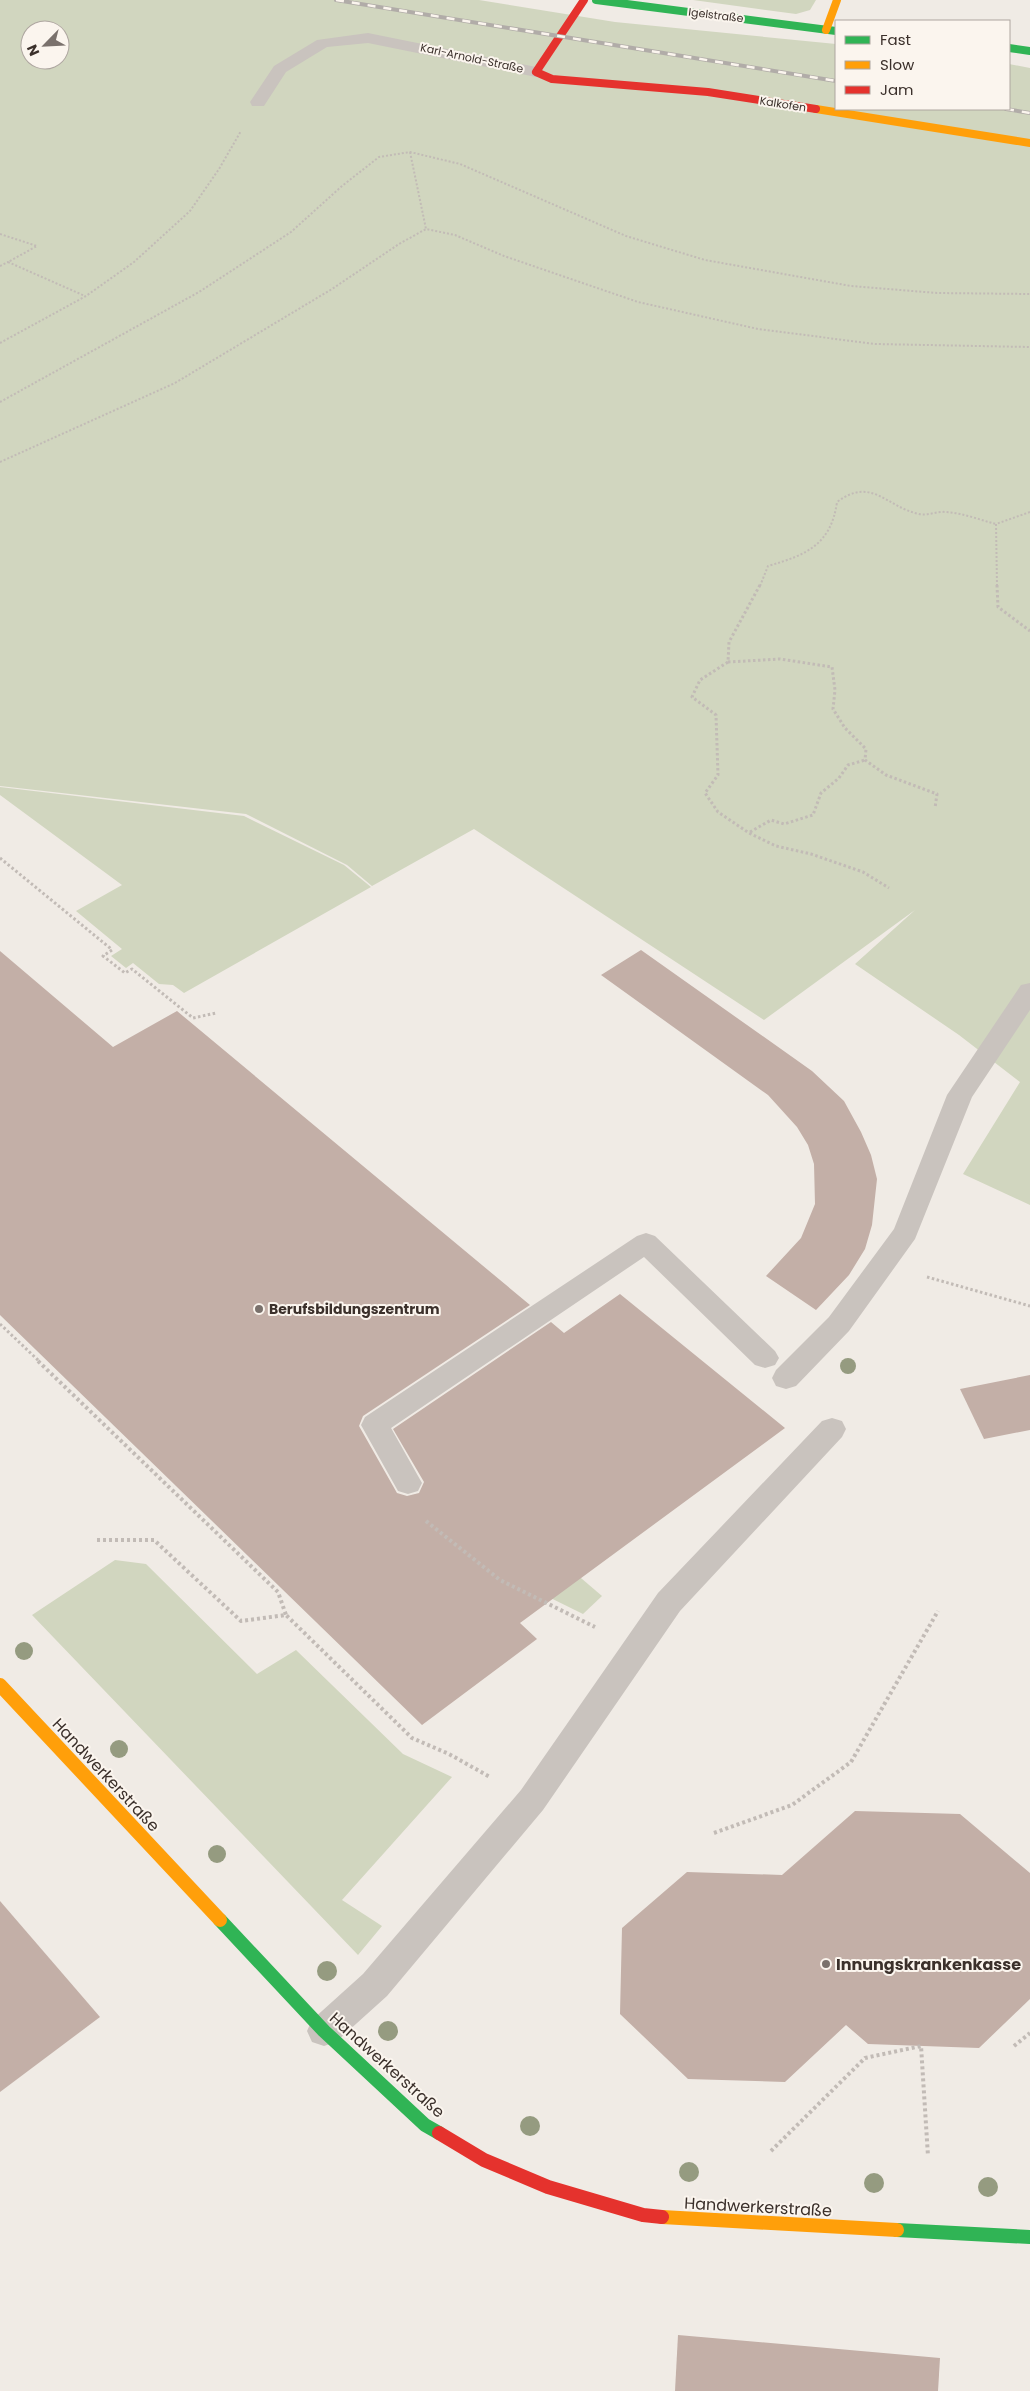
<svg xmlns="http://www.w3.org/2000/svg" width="1030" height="2391" font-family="Poppins,sans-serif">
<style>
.green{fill:#d1d6bf;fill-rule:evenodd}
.building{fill:#c3afa7}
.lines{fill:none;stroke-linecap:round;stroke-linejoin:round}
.path-far2{stroke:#c2bbb6;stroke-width:2;stroke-dasharray:2 2;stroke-linecap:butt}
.path-far1{stroke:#c2bbb6;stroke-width:3;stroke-dasharray:2.5 2.5;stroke-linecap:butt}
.path{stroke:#c2bbb6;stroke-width:4;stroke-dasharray:3 3;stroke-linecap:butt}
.lane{fill:#c9c3be;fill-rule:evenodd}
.fast-far1{stroke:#30b455;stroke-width:8}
.fast{stroke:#30b455;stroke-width:14}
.slow-far1{stroke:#ff9f0a;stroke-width:8}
.slow{stroke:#ff9f0a;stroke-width:14}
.jam-far1{stroke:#e5322d;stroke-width:8}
.jam{stroke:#e5322d;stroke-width:14}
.rail-casing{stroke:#b1aca8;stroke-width:4}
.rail{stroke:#fbf5ee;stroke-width:2.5;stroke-dasharray:8;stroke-linecap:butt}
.tree{fill:#959b80}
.poi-dot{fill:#7a716c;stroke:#fbf5ee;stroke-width:2}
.labels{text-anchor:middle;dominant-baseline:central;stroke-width:4;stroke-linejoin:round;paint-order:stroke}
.far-street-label{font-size:11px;fill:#3b302b;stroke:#fbf5ee}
.poi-label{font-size:14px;font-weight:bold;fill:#3b302b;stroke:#fbf5ee;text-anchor:start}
.near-street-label{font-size:16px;fill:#3b302b;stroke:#fbf5ee}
.near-poi-label{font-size:16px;font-weight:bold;fill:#3b302b;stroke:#fbf5ee;text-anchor:start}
</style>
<rect width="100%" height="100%" fill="#f0ebe5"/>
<g class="green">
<path d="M0,0H479L615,22L836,44V109H1009V64L1030,68V1205L963,1174L1020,1082L959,1035L855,964L915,910L764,1020L474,829L372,886L347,865L246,814L0,786ZM30,30H60V60H30Z"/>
<path d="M693,0H816L810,10L796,14Z"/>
<path d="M0,787L244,816L344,865L371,887L184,993L173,985L159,984L133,963L126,968L111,956L122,949L76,911L122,885L0,795Z"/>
<path d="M533,1537L602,1596L583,1614L504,1575Z"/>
<path d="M115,1560L146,1564L257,1674L296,1650L403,1754L452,1777L342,1900L382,1926L358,1955L32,1615Z"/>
</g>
<g class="building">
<path d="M641,950L812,1071L844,1101L861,1132L871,1155L877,1179L872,1225L865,1249L849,1275L816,1310L766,1276L801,1238L815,1204L814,1164L808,1145L797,1127L768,1095L601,975Z"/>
<path d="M0,951L113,1047L177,1011L530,1305L363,1416L359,1426L397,1493L407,1496L419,1493L424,1482L393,1429L551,1322L564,1333L620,1294L785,1428L520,1623L537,1639L422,1725L0,1315Z"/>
<path d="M1030,1375V1430L984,1439L960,1389Z"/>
<path d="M855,1811L960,1814L1030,1873V1999L979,2048L868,2044L846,2025L785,2082L688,2079L620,2014L622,1928L687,1872L782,1875Z"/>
<path d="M0,1901L100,2017L0,2092Z"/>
<path d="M678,2335L940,2358L938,2391H675Z"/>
</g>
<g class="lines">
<g class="path-far2">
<path d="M410,152L426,229"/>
<path d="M0,234L37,246L8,262L85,296"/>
<path d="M0,266L8,262"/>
<path d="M0,343L86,296L134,262L190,211L219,169L241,131"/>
<path d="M0,402L199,292L291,232L342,186L379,157L410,152L460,164L626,236L705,260L851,286L937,293L1030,294"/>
<path d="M0,462L175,383L332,289L399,244L426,229L455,235L504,256L638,302L758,329L875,344L1030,347"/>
<path d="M760,586L768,566C806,555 831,545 837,502C872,476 886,507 919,514C928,516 937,511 946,512C963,513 980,520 996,524"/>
<path d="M997,586L996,524L1030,512"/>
</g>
<g class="path-far1">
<path d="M760,585L729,642L728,662L700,680L692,697L716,715L718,775L705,793L718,812L749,833L776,846L811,854L863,872L889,888"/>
<path d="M997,585L998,607L1030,631"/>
<path d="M728,662L780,659L832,667L835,690L833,709L845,728L866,749L865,760L886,775L937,794L935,808"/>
<path d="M750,832L771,820L784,824L813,815L821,793L839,778L848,765L865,760"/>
<path d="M0,858L110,948L112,950L103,956L125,973L132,969L193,1018L216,1013"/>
<path d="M927,1277L1030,1306"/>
<path d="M0,1324L40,1362"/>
</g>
<g class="path">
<path d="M38,1361L278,1592L286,1615"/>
<path d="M426,1521L500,1580L595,1627"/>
<path d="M97,1540H154L241,1621L286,1615L412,1738L449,1754L490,1777"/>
<path d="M714,1833L792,1805L851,1762L938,1611"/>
<path d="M1014,2046L1030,2033"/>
<path d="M771,2151L865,2058L921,2046L928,2156"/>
</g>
<g class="lane">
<path d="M368,33L536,67L542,69L544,72L542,75L536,77L368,43L327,47L286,72L264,106H252L250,102L274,66L317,40Z"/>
<path d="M1030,983V1010L972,1097L915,1239L849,1331L796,1386L786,1389L776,1386L772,1378L776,1370L829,1317L894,1229L947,1095L1021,985Z"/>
<path d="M646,1233L655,1236L775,1351L779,1358L775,1365L765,1368L755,1365L644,1257L391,1428L422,1483L418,1491L408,1494L398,1491L361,1425L365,1417L637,1236Z"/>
<path d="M832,1418L842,1421L846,1429L842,1437L680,1611L543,1810L387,1996L336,2042L324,2046L312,2042L307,2031L312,2020L363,1974L521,1790L658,1593L822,1421Z"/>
</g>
<g class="fast-far1">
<path d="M596,0L836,31"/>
<path d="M1009,48L1030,51"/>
</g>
<g class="fast">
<path d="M220,1920L324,2031L425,2125L439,2133"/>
<path d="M897,2230L1030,2237"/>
</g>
<g class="slow-far1">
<path d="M826,30L837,0"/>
<path d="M816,109L1030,143"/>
</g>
<g class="slow">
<path d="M0,1685L220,1920"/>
<path d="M662,2217L897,2230"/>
</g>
<path class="jam-far1" d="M584,0L536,72L552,79L708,92L816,109"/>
<path class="jam" d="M439,2133L484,2160L548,2187L643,2215L662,2217"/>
<g class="rail-casing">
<g id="rail">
<path d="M336,0L836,81"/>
<path d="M1006,109L1030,113"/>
</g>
</g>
<use href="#rail" class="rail"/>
</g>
<g class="tree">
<circle cx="848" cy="1366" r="8"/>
<circle cx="24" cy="1651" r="9"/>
<circle cx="119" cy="1749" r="9"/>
<circle cx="217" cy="1854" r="9"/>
<circle cx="327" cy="1971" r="10"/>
<circle cx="388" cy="2031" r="10"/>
<circle cx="530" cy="2126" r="10"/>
<circle cx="689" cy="2172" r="10"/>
<circle cx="874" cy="2183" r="10"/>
<circle cx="988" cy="2187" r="10"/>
</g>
<g class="poi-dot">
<circle cx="259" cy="1309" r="5"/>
<circle cx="826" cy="1964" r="5"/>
</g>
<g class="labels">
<g class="far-street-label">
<text transform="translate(716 15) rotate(7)">Igelstraße</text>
<text transform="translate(472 58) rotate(12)">Karl-Arnold-Straße</text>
<text transform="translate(783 104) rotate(9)">Kalkofen</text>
</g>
<g class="poi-label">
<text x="269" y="1309">Berufsbildungszentrum</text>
</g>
<g class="near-street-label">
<text transform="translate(106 1775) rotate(47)">Handwerkerstraße</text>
<text transform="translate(387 2065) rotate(42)">Handwerkerstraße</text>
<text transform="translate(758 2207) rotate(3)">Handwerkerstraße</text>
</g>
<g class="near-poi-label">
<text x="836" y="1964">Innungskrankenkasse</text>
</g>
</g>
<rect x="835" y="20" width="175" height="90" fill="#fbf5ee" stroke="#aea6a0"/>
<rect x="845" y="36" width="25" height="8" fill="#30b455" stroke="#aea6a0"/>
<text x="880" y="45" font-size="15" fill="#3b302b">Fast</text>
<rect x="845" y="61" width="25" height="8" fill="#ff9f0a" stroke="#aea6a0"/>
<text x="880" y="70" font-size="15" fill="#3b302b">Slow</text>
<rect x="845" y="86" width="25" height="8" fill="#e5322d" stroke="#aea6a0"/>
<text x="880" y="95" font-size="15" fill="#3b302b">Jam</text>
<g transform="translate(45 45) rotate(246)"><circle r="24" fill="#fbf5ee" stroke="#aea6a0"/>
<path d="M0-4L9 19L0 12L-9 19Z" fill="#7a716c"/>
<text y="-8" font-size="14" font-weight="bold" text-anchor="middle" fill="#3b302b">N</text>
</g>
</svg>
